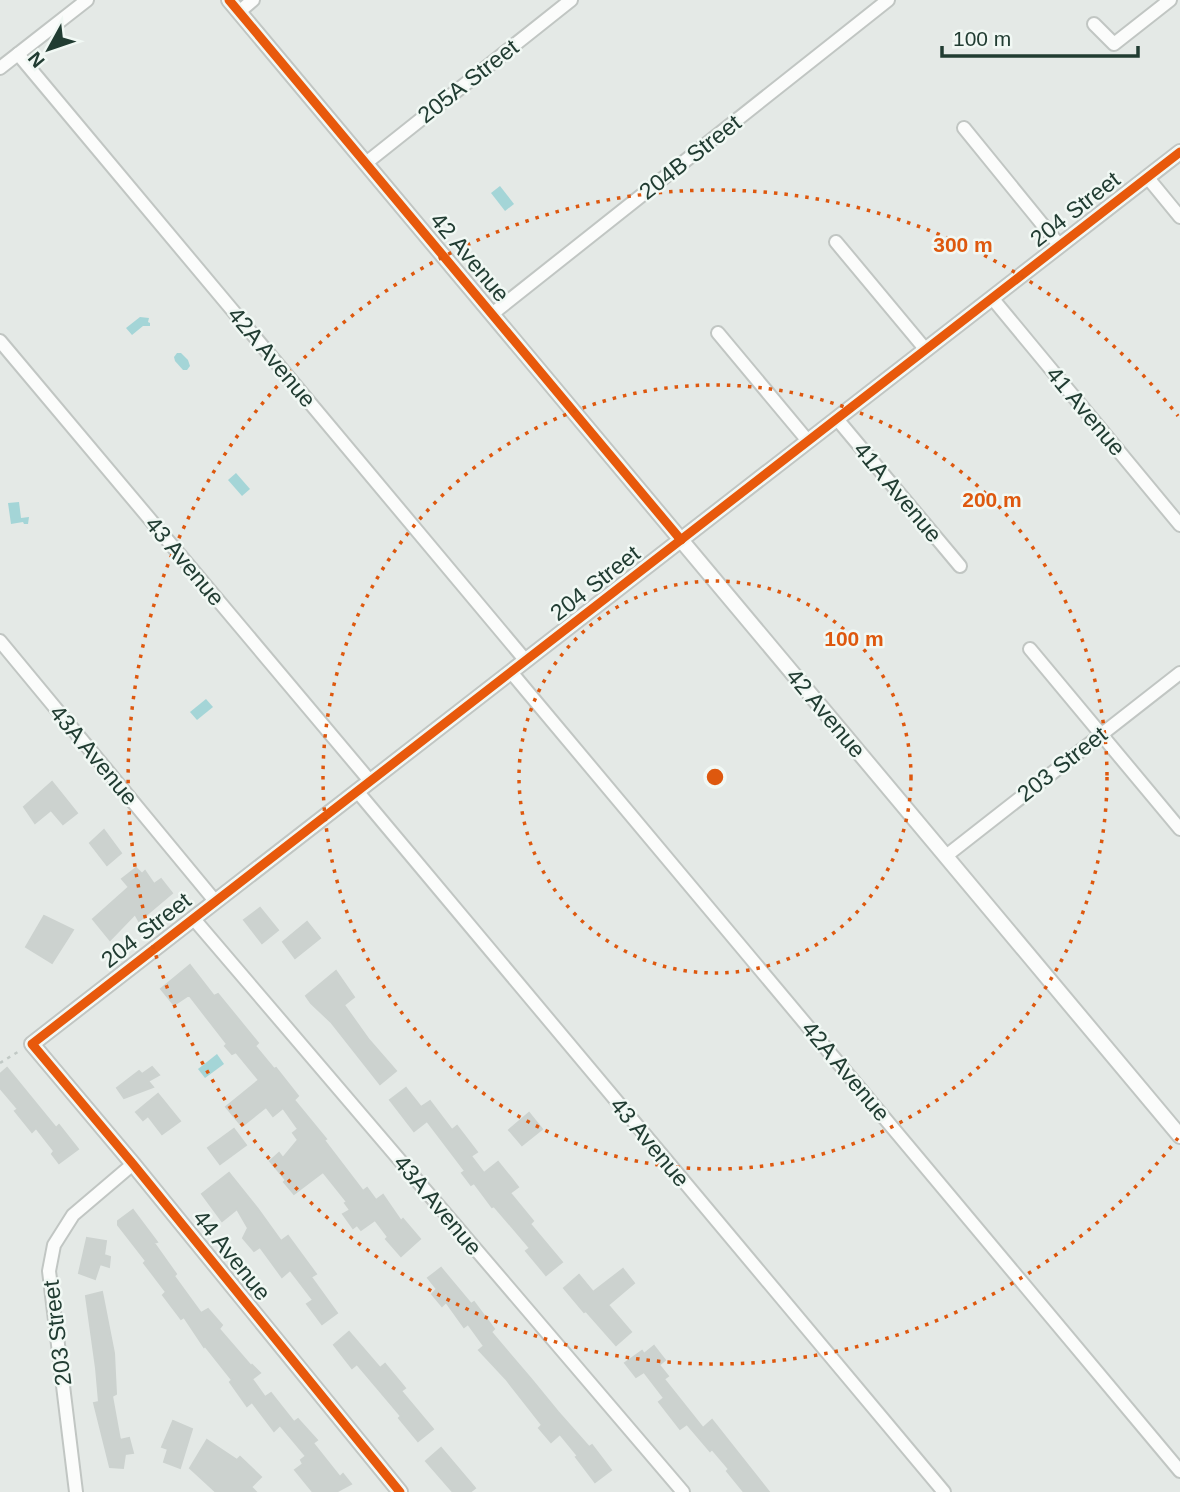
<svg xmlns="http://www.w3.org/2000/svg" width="1180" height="1492" font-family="Helvetica,sans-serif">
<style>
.water{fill:#a4d5d7}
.building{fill:#ccd2cf;stroke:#ccd2cf;stroke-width:2}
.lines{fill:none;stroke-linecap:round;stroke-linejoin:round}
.minor-casing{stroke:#c1c6c3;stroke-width:16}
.tertiary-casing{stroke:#c1c6c3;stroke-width:18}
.path{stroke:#c1c9c5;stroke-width:2.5;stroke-dasharray:3.5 5;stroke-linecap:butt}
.minor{stroke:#fbfcfb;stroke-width:12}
.tertiary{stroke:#fbfcfb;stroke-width:14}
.cycleway-casing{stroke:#f1f8f4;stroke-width:13}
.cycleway{stroke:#e8590c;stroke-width:9}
.ring{fill:none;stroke:#de580e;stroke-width:3.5;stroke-dasharray:3.5 7}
.labels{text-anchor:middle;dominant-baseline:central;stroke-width:5;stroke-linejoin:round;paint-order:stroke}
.street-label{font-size:23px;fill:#213c32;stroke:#f1f8f4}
.centre{fill:#de580e;stroke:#f1f8f4;stroke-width:3.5}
.ring-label{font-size:21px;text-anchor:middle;font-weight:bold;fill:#de580e;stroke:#f1f8f4;stroke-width:5;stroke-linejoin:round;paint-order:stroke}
</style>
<rect width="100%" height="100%" fill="#e4e9e6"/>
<g class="water">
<path d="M500,186L514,204L505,211L491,193Z"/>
<path d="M140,317L149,318L148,322L150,323V326H143L132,335L126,328Z"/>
<path d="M177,353H181L188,360L190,366L187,370H183L175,361L174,357Z"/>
<path d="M236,473L250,489L242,496L228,480Z"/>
<path d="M19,502L21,518L29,517L28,524H24L23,522L11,524L8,503Z"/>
<path d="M206,699L213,707L197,720L190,712Z"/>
<path d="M217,1054L224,1064L205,1078L198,1069Z"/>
</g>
<g class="building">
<path d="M52,782L77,813L63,824L51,810L35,823L24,807Z"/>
<path d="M104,830L121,853L107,865L90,843Z"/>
<path d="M136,868L142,874L145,871L154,884L161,879L172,893L139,921L135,914L110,940L93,919L129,887L122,879Z"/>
<path d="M260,908L278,930L262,943L244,920Z"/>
<path d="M44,916L73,930L52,963L26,947Z"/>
<path d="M307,922L320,938L295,958L283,942Z"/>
<path d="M190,965L214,996L218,994L258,1043L255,1046L274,1069L276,1068L298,1096L294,1100L326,1139L324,1140L363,1191L367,1188L376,1200L383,1195L401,1221L403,1219L420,1239L401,1256L386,1239L388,1237L375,1220L361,1230L357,1225L353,1228L343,1214L350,1210L345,1203L347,1202L323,1172L294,1194L284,1182L286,1180L270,1161L279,1153L283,1158L298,1140L293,1133L298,1129L283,1108L273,1116L266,1107L242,1126L226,1107L259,1080L236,1052L232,1054L225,1046L227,1044L189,995L174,1005L161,989Z"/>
<path d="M336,971L354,997L344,1005L369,1040L396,1071L380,1084L331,1022L311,1003L306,996Z"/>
<path d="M152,1067L159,1075L148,1081L153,1087L124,1098L117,1088L139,1071L142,1074Z"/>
<path d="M7,1068L56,1128L59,1125L78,1149L59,1163L52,1154L54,1151L36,1128L32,1132L15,1111L18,1109L0,1088V1074Z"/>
<path d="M406,1088L421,1107L430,1101L452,1130L457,1126L477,1152L471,1156L484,1173L498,1162L511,1178L518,1187L510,1193L533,1221L530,1224L562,1262L546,1275L526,1251L530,1248L494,1206L492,1207L474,1183L471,1185L462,1173L465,1171L427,1121L414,1131L390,1100Z"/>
<path d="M158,1094L180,1121L162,1134L148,1116L143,1120L136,1112Z"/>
<path d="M529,1113L542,1129L522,1145L509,1130Z"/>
<path d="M234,1129L246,1145L220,1164L208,1148Z"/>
<path d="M229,1173L258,1209L281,1241L288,1236L316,1274L311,1277L337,1313L322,1324L307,1304L313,1300L290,1270L282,1277L260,1247L254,1251L243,1238L248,1228L237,1209L222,1221L202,1194Z"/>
<path d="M133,1210L157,1242L154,1243L176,1274L174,1276L201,1313L208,1309L222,1325L219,1329L251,1366L252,1365L260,1373L252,1379L265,1397L271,1393L294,1422L298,1419L317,1440L313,1443L340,1477L343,1474L351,1484L336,1492H313L295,1470L303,1464L301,1460L306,1456L280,1425L274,1431L252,1402L247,1406L230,1382L232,1380L205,1346L204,1347L184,1317L181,1319L163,1295L166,1292L144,1263L146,1261L118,1225V1221Z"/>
<path d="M87,1238L106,1241L104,1255L110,1257L109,1267L100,1264L95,1279L79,1273Z"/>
<path d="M441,1268L471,1304L474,1302L494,1329L491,1332L531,1379L558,1412L589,1447L592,1445L611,1470L595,1482L576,1457L578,1456L560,1434L551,1442L539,1428L542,1425L506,1379L479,1350L484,1346L468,1324L464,1327L446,1302L442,1306L432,1294L437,1289L428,1278Z"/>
<path d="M623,1269L634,1283L608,1305L631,1332L616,1345L586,1311L584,1312L564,1288L579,1275L593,1292Z"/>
<path d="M102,1292L114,1353L116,1394L112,1396L120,1440L129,1438L133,1453L125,1454L123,1468L110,1467L94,1403L99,1402L96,1368L86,1296Z"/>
<path d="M349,1332L380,1368L385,1364L405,1388L401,1391L433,1429L418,1441L399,1418L401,1416L357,1364L352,1368L334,1345Z"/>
<path d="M654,1346L665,1360L659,1365L668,1376L664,1379L703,1428L712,1420L769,1492H744L727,1471L729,1469L712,1449L710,1451L687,1424L680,1429L659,1402L664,1398L644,1372L636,1377L625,1363L642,1351L644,1354Z"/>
<path d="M173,1421L192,1429L180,1468L164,1462L168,1449L162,1447Z"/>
<path d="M207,1440L237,1460L240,1457L261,1477L251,1487L256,1492H216L190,1468Z"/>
<path d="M441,1448L475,1488L470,1492H453L426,1461Z"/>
</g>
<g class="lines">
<g class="minor-casing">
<g id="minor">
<path d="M239,12L253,0"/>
<path d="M1094,24L1114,44L1170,0"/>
<path d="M18,54L526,661"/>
<path d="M0,68L87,0"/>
<path d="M964,128L1060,246"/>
<path d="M366,163L571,0"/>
<path d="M1148,178L1180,217"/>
<path d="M836,242L926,350"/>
<path d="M992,298L1180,525"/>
<path d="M492,314L888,0"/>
<path d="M718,333L808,441"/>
<path d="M0,341L370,781"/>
<path d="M837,419L960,566"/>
<path d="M0,641L215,901"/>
<path d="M1030,649L1180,829"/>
<path d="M511,672L1180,1471"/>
<path d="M357,791L944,1492"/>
<path d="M946,856L1180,673"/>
<path d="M193,918L683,1492"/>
<path d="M76,1492L49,1271L54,1245L73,1215L133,1164"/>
</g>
</g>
<g class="tertiary-casing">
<g id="tertiary">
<path d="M229,0L1180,1136"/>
<path d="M400,1492L133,1164L32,1044L1180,152"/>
</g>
</g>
<path class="path" d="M0,1063L21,1050"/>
<use href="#minor" class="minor"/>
<use href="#tertiary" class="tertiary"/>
<g class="cycleway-casing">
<g id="cycleway">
<path d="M229,0L681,540"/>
<path d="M400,1492L133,1164L32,1044L1180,152"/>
</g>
</g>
<use href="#cycleway" class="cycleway"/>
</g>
<g class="ring">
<circle cx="715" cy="777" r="196"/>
<circle cx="715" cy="777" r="392"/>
<path d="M1178 1138A587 587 0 1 1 1178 416"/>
</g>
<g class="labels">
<g class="street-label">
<text transform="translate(468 81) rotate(-38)">205A Street</text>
<text transform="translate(690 157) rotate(-38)">204B Street</text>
<text transform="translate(1075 209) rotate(-38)">204 Street</text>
<text transform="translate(470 257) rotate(50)">42 Avenue</text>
<text transform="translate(272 357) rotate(50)">42A Avenue</text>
<text transform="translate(1086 411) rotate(50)">41 Avenue</text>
<text transform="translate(898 492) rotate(50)">41A Avenue</text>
<text transform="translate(185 561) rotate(50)">43 Avenue</text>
<text transform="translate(595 583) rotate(-38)">204 Street</text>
<text transform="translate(826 713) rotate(50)">42 Avenue</text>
<text transform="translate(94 755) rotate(50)">43A Avenue</text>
<text transform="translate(1062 764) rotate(-38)">203 Street</text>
<text transform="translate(146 930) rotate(-38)">204 Street</text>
<text transform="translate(846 1071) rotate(50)">42A Avenue</text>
<text transform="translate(650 1142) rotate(50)">43 Avenue</text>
<text transform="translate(438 1205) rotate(50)">43A Avenue</text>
<text transform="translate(232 1255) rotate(51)">44 Avenue</text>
<text transform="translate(57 1333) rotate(-97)">203 Street</text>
</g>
</g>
<circle cx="715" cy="777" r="10" class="centre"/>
<g class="ring-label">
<text x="963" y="252">300 m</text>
<text x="992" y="507">200 m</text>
<text x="854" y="646">100 m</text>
</g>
<g transform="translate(49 49) rotate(230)" stroke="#f1f8f4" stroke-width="5" paint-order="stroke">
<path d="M0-5L12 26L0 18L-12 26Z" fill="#213c32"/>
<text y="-10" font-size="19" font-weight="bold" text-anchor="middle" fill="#213c32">N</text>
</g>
<path d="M942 46v10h196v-10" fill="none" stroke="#213c32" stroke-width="3.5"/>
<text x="953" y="46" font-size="21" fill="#213c32" stroke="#f1f8f4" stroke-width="5" paint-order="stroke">100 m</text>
</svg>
